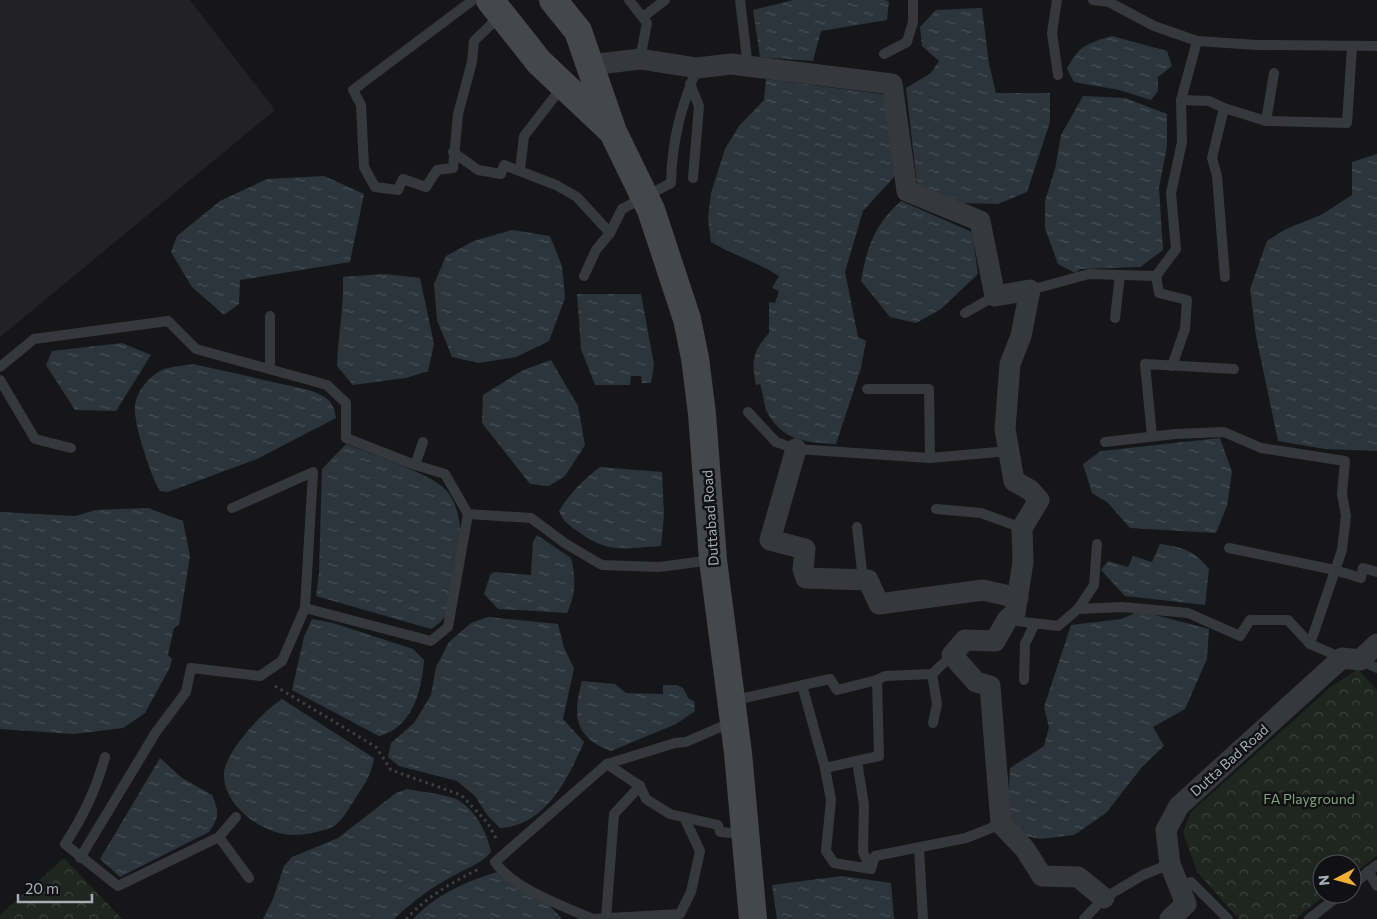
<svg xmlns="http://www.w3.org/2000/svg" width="1377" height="919" font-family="Commissioner,sans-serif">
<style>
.built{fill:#222225}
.park{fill:url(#park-crowns)}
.water{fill:url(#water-ripples)}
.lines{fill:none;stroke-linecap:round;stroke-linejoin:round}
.path{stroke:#3d3f44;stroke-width:3;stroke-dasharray:2.5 4;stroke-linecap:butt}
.lane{stroke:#37383d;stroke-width:10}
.street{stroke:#37383d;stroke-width:21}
.secondary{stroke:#45474d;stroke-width:28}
.labels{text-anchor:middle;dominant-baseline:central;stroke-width:5;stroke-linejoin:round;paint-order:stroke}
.street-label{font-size:14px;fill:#a8adb8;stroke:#111113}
.park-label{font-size:14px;fill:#7fa381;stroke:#111113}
</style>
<defs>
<pattern id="park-crowns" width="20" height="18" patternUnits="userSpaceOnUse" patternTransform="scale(1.25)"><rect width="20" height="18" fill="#1e261f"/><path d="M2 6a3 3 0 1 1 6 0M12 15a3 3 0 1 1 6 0" fill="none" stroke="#3c433d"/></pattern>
<pattern id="water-ripples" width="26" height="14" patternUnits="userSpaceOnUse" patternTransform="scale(1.25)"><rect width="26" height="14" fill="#2c353c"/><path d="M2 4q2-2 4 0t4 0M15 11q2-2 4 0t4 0" fill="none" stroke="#485056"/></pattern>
</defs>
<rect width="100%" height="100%" fill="#161618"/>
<path class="built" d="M0,0H190L275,110L0,337Z"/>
<g class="park">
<path d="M1358,669L1377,690V856L1352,875V864H1322V894H1327L1295,919H1239L1197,872L1183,832L1191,812L1332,686Z"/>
<path d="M64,858L122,919H0V915Z"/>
</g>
<g class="water">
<path d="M793,0H884L889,1L887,20L821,31L813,61L760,57L753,10Z"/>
<path d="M982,8L989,64L996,93H1050V122L1027,192L998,204L964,203L917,184L906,88L931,73L939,61L922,46L920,27L936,10Z"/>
<path d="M1112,36L1167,51L1172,66L1158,77V91L1151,100L1119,90L1074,82L1067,69C1079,45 1088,43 1112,36Z"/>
<path d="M766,79L882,94L895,119V176L863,211L845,272L858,337L866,341L861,368L836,444C803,442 782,441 766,410C765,407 762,390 760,384L756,385C751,361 753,351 769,333V302L775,303L779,291L772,288L779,276C757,262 733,255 711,242L708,219L711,193L725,149L739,126L764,100Z"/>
<path d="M1083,96L1125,98L1167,114V146L1159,188L1163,250L1140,267L1081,269L1075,273L1058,264L1045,228V201L1055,169L1061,135Z"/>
<path d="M1377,154V451L1325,449L1278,441L1256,336L1250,289L1267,241L1286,229L1321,215L1352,195V162Z"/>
<path d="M324,176L364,194L350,262L240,280L239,304L224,315L192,287L171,252L177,236L220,201L267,179Z"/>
<path d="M901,201L972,232L978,274L941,309L916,323L890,317L861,281C867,246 875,224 901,201Z"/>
<path d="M512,230L550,236L562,266L565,298L549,341L516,357L479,363L452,357L437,320L434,284L446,256L474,241Z"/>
<path d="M384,274L420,278L434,344L428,371L406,378L353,385L337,366C338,336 344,307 343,277Z"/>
<path d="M577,294H641L654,364L651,383H642L641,376H631L630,385H595L581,349Z"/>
<path d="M122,343L151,355L116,411L75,410L46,365L52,351Z"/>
<path d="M551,360L578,406L585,445L565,476L549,486L530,484L482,423L483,395L523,370Z"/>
<path d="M193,364L309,390C325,396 334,400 336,418L257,459L168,492L160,491C151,476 133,423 135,406C136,392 150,375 162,370C171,366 184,366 193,364Z"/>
<path d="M1220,438L1232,472L1227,506L1216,533L1130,528L1107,502L1092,493L1083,464L1101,451Z"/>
<path d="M346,444C368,453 432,474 446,490C466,514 461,549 456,577C452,599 452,617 431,629L316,596L319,573L322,469Z"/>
<path d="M600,467L662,472L664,515L661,546C626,548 609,554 580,533C570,526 563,522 559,511C570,493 583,480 600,467Z"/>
<path d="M148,508L183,521L190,556L179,625L174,628L168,655L172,659L170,667L145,713L123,728L74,734L0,729V512L75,516L96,510Z"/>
<path d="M537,535L571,558C576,578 576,594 567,613L498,609L484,594L490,575L494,572L531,575L533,542Z"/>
<path d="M1160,544C1183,547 1195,551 1209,569L1205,605L1125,596L1101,570L1108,561L1128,567L1133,556L1152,562Z"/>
<path d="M1140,611L1209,629L1207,659L1185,709L1153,727L1164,746L1142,767L1106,813L1074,835L1040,839L1011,833L1008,801L1010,768L1044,746L1049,727L1044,707L1071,625L1121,619Z"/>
<path d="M488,617L558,624L564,648L574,668L563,719L584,742C568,779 545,826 500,828L488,816L475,796L457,781L399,766L388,757L391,743L414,723L431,695L436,667L449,642L471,623Z"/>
<path d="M312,619L333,623L413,649L424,660C422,691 412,728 379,736L292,690L304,637Z"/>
<path d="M582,681L615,684L626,693L663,694V685H677L683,688L689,699L694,701L695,711L676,724L611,751C575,738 572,716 582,681Z"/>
<path d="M282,699L374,758C371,776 365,783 355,799C348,809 341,825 328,829C318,832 304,835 294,835C264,836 222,805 224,773C225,752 264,710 282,699Z"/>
<path d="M160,758L182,778L212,795C219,812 220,816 209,832L120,877L100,859Z"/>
<path d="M407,789C421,792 447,794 458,800C476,811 487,832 491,852C480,865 466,868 451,877C429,889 412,902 394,919H263L273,899L284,866L292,857L338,838L396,793Z"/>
<path d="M501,871L551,907L562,919H413C436,894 469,880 501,871Z"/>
<path d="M842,876L891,883L894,919H777L772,885Z"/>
</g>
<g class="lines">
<g class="path">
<path d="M275,686L376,747L391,770L461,795L487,822L496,838"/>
<path d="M406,919C427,897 452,882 479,869"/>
</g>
<g class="lane">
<path d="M473,0L353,90L361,105L364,167L375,187L398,190L403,179L426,187L437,170L453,168L458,114L472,62L474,41L501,15"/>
<path d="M629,0L647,23L640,59"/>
<path d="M740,0L748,67"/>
<path d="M1057,0L1052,33L1058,75"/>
<path d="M1093,0L1109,2L1154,26L1197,41L1257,45L1377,46"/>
<path d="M643,17L665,0"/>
<path d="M884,54L907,42L913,22V0"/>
<path d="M1274,73L1266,121L1347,123L1352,47"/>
<path d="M690,84L699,106L693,178"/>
<path d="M1181,100L1209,101L1224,108"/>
<path d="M453,152L478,170L501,174L504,165L556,185L577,197L610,233"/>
<path d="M520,170L524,136L562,87"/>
<path d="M584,276L596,250L610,233L622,209L671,183C672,139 681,108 697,68"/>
<path d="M1156,276L1159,293L1187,300L1185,329L1172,366"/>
<path d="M1225,277L1217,176L1212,158L1224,108L1266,121"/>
<path d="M1030,290L1089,274L1156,276L1176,249L1171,193L1182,142L1181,100L1197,41"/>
<path d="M965,313L995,296"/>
<path d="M270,316V369"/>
<path d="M1115,318L1120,275"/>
<path d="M0,367L34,339L168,321L196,349L327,385L346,403V438L415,465L445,474L468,514L448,627L431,641L305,608L282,661L260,676L191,668L186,692L156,732L80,858"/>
<path d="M0,380L35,439L71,448"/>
<path d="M867,389H929L930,458"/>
<path d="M748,412L776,442L796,449L930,458L1009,451"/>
<path d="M1152,436L1145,364L1234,369"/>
<path d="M1105,442L1175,434L1224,432L1261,448L1345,461L1342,494L1346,516L1342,550L1310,644"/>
<path d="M415,465L423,442"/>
<path d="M232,508L313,472L305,608"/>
<path d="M936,509L981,513L1022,528"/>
<path d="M468,514L531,518L566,544L602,565L659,567L712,560"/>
<path d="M857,527L862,571L868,580"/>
<path d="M1229,548L1335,570L1361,578L1363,568L1377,572"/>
<path d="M1078,609L1122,607L1188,613L1240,636L1250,620H1288L1310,644L1342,658"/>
<path d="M1008,620L1058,626L1078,609L1094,585L1097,544"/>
<path d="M1360,660L1377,668"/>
<path d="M932,674L937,704L933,723"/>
<path d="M1024,680L1025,644L1034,625"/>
<path d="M802,685L825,768L831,800L826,851L834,863L871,869L875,856L966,838L1001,824"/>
<path d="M731,701L830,679L837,690L877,680"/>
<path d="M105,757C96,790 84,816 65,844L118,886L219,837L236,817"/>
<path d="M857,761L864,805L863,852L871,869"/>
<path d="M607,764L675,743L686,742L732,722"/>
<path d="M825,768L879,756L877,680L885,676L932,674L952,655"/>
<path d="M219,837L249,878"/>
<path d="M919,848L923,919"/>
<path d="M1368,871L1377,886"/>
<path d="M1178,885L1191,882L1228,919"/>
<path d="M1352,885L1377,865"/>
<path d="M606,918L614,814L640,786"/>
<path d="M593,919C565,907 512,888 495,862L607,764L640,786L646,799L670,814L718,825L720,832L744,834"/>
<path d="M593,919L680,914L691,892L700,851L684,817"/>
<path d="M1084,919L1104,898L1143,875L1170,864"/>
<path d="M1309,919L1341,894"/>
</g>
<g class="street">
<path d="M590,65L640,59L697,68L731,64L892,84L907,191L980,221L995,296L1030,290L1021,336L1010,364L1005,429L1014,481L1030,490L1039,500L1022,528L1023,562L1015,613L1007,620L995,641L965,640L952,655L976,682L990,686L1001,824L1025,849L1042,876L1078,877L1104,898"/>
<path d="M796,449L770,540L805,549L803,569L806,578L868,580L879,604L983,590L1018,598"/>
<path d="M1170,919L1186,904L1170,864L1166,830L1179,806L1342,658L1360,660L1377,644"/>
</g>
<g class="secondary">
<path d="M490,0L539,62L610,129"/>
<path d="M553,0L578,31L613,132L651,210L687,319L695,358L702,414L713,560L738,753L753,919"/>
</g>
</g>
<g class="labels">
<g class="street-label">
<text transform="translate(710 518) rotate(-94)">Duttabad Road</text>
<text transform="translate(1229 760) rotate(-42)">Dutta Bad Road</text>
</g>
<g class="park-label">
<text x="1309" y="798">FA Playground</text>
</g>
</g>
<g transform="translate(1337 879) rotate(264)"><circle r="24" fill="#111113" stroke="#4d4f55"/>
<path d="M0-4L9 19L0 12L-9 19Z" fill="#f2b134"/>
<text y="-8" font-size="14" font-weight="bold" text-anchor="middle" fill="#a8adb8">N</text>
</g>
<path d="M18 894v8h74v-8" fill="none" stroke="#a8adb8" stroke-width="2.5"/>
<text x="25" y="894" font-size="15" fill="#a8adb8" stroke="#111113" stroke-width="4" paint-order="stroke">20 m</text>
</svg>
